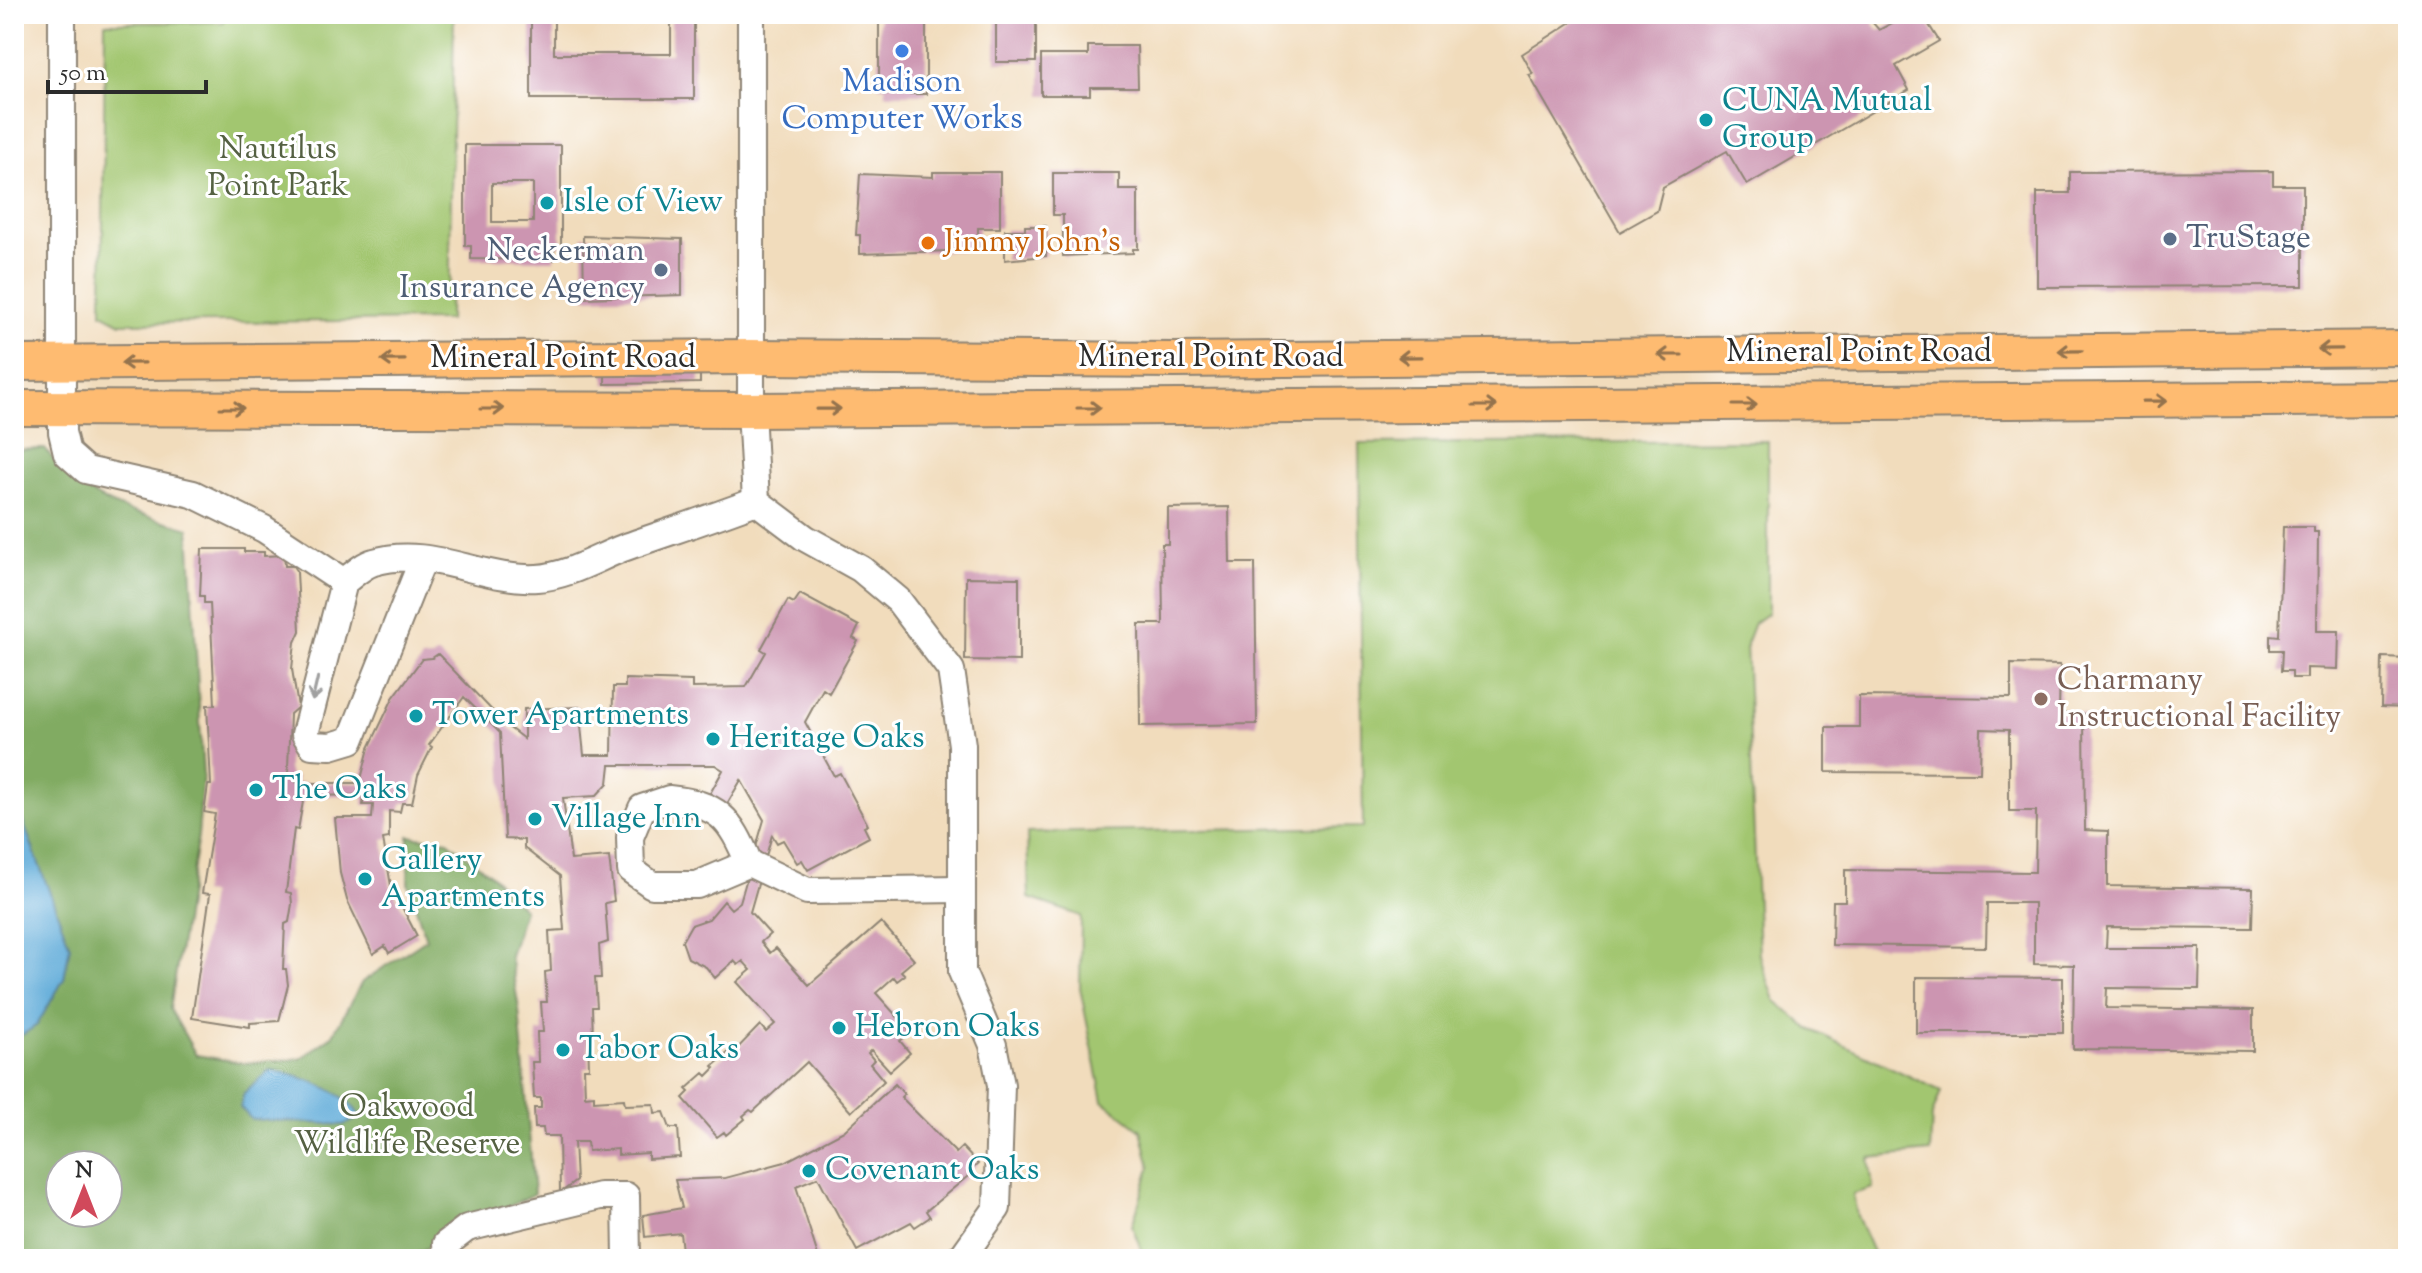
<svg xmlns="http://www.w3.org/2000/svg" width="2422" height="1273" font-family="'Sorts Mill Goudy',serif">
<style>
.green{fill:#a2c66f;stroke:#66784d;stroke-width:2}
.forest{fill:#81ab62;stroke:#566b46;stroke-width:2;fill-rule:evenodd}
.water{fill:#60acd9;stroke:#466c82;stroke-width:2}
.building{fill:#cc95b1;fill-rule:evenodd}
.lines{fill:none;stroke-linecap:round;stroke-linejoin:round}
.minor-casing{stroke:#8e8474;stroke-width:30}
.major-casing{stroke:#8e8474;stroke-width:38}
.minor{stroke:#fff;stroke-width:26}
.major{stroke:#febb71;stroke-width:34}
.oneway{stroke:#94734e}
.oneway2{stroke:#a0a0a0}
.shop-dot{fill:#3f7fe0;stroke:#fff;stroke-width:3}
.culture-dot{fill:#0f9aa8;stroke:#fff;stroke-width:3}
.service-dot{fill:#5c6f8a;stroke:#fff;stroke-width:3}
.food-dot{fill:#e8710a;stroke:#fff;stroke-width:3}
.education-dot{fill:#8d6e63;stroke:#fff;stroke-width:3}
.labels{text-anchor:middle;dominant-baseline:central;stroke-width:6;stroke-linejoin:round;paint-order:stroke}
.shop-label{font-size:32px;fill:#366cbe;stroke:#fff}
.culture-label{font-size:32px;fill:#0d838f;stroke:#fff;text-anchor:start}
.park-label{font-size:32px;fill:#556143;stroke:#fff}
.service-label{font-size:32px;fill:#4e5e75;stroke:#fff;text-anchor:start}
.food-label{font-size:32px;fill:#c56008;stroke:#fff;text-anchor:start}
.street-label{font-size:32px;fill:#2b2b2b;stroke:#fff}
.education-label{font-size:32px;fill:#785e54;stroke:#fff;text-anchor:start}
</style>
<rect width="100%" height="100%" fill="#fff"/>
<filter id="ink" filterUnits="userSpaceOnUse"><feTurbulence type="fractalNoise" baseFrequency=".0125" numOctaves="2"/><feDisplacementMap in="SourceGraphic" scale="16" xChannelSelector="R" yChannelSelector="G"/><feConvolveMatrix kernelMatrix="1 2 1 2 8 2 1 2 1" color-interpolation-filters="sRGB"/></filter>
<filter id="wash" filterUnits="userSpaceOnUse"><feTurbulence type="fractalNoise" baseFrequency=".006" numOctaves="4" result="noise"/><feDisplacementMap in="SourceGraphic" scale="32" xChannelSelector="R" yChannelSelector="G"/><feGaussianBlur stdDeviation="1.8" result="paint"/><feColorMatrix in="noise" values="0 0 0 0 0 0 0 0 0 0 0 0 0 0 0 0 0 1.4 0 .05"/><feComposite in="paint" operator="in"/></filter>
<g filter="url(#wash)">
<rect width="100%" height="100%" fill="#f1dcbc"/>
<g class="green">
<path d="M223,14H454L449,320L121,323L102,313L105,23L223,22Z"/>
<path d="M1768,441V613L1754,623L1746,644L1759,955L1775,1000L1809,1029L1941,1091L1932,1115L1930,1152L1869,1158L1873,1188L1853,1194L1857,1216L1876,1259H1145L1132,1226L1150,1167L1141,1130L1103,1101L1080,988L1081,916L1029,898L1027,833L1363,827L1359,444Z"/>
</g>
<path class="forest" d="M45,449C90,506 123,509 189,528L203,775L198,836L170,1009L196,1055L244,1063L300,1059L332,1036L362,982L426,939L408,883L409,836L448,841L491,875L524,909L510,956L519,1009L534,1194L405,1259H14V450ZM60,1165H108V1213H60Z"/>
<g class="water">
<path d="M14,798L70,946L64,979L37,1025L22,1035L14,1031Z"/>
<path d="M270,1070C297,1074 350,1091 360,1118L343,1125L251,1119L240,1107L244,1093Z"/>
</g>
<g id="blocks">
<g class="building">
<path d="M531,14H554V54H671V14H694V99H531Z"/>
<path d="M879,14L926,16V94H885V87H879Z"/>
<rect x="996" y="14" width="40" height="48"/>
<path d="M1584,14H1894L1872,22L1879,30L1909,14H1922L1939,41L1896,66L1909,90L1747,185L1727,151L1663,187L1657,211L1620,232L1529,75L1533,74L1522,54Z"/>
<path d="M1088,46H1137L1138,87H1090V95H1041V55H1088Z"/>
<path d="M465,145H561V246H554V260L471,259V246H465ZM492,183H533V222H492Z"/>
<path d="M2273,171V185H2303V286L2037,287V193H2070V172Z"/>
<path d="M933,172H1000V228H978V250L860,254V235H856L860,174L933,177Z"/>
<path d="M1053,173H1119V190H1138V249H1133V253L1063,256V215H1053Z"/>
<path d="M1025,226H1046V256L1005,260V230H1025Z"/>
<path d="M583,236L682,239V295L584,298Z"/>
<path d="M605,372H700V383L605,384Z"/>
<path d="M1229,507L1230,563H1255L1257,724L1140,726L1139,624H1163L1162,544H1168V508Z"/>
<path d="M2283,527H2314V532H2318L2317,631H2339L2338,669L2307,668V678H2292V671H2281L2282,650H2270V635L2279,636Z"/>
<path d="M202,549H244V552H264V556L284,555L285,566H293L297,572L300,631L295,642L292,669L298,707L290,714L288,768L290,776L297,777L296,782L306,783H360L369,748L393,698L422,659L432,658L438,654L507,726L524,739V709L579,707L584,755H612L613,687H625V679L692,681V688L746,687L766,652L761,649L788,600L794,603L800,594L859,626L853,638L858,641L829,693L823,689L805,722L834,776L840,773L868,825L864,827L869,837L808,870L802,860L797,863L783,840L777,843L772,835L750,912L770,934L761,942L770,953L776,948L809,985L881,922L914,960L901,971L905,975L897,981L894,977L876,993L911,1032L900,1041L910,1053L890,1071L871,1050L868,1053L874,1060L870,1064L884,1081L851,1112L807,1062L753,1112L750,1110L743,1116L745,1119L726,1135L724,1132L717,1137L683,1098L689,1092L686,1089L704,1073L707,1076L715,1068L713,1066L731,1050L733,1053L760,1025L766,1032L775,1024L737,982L751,970L743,961L738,965L734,961L715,978L706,967L688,958L682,941L691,925L709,919L724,901L731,909L740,902L764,820L741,780L724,809L707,799L723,770L715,765H610L608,783L596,796L563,798L571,860L609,857L614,901L605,903L608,942L599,945L601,978H595L597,1007H592L593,1037H588L589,1068H584L585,1096L594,1095V1101L624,1099L625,1105L654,1104L655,1113L664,1112L670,1128H678L680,1157L648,1159V1153L618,1155V1149L588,1151L587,1142H574L576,1181L560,1193L559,1136H544L543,1128H535L534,1108H541V1098H534L532,1062H538L537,1032H543L541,1002H547L545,972L551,971L549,931L564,930L560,876L524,848V840L505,839L500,733L464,697L429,745L432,747L418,775L412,803H402L400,812L389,811V838L383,839L391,886L417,936L389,953L385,946L373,954L347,900L340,873L335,818H372L373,805H363L364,795L304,796L298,830L294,829L286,892L291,893L292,904L289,922L285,924L283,969H286L288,985L279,1021L250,1023V1027L192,1018L210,894L202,893L215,814L204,812L208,785H211L207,705H215L210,603H204V596H200Z"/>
<path d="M966,577L1019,578V661L965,660Z"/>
<path d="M2382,657L2408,658V708L2381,707Z"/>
<path d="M2011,664L2060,665L2059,713L2084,714L2085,830L2108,831V886L2253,888L2252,928L2107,927L2106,948H2200L2199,989L2107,988L2106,1008L2253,1010V1051L2073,1049L2074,965L2034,964V903H1987L1986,947L1832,945L1833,901H1845V870L2035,872L2036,811H2009V730L1981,729L1980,773L1826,772V727H1859V696L2011,698Z"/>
<path d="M1916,977L2063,978V1033H1916Z"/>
<path d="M895,1084L904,1094L901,1097L956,1153L962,1147L978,1164L971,1170L973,1172L926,1211L930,1217L915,1227L911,1222L857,1251L818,1177L796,1186L819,1259H683L680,1233L645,1237L643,1215L682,1208L675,1180L725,1178L785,1162L844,1131Z"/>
</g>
</g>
</g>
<g filter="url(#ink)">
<use href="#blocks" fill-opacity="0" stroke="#8e8474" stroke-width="2"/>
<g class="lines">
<g class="minor-casing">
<g id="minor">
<path d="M62,14V432L67,453L86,470L193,494L264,529L344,582"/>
<path d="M751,14V410L756,501L805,538L861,569L898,600L951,670L962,745V972L993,1045L1001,1085L997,1208L962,1257L957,1259"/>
<path d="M423,559L351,740L331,746L312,745L305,734L344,582C353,575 363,565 374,562C429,545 482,581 537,578C568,576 595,559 623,548C668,532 712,518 756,501"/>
<path d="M669,799C719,804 730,818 749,863L697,885H652L631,870L630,837L642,808Z"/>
<path d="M749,863L807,891L962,889"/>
<path d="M448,1259L446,1244L467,1228L600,1196H626L627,1259"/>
</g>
</g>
<g class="major-casing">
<g id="major">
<path d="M14,363L751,357L1175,360L2408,348"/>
<path d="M14,408L751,410L2408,398"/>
</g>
</g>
<use href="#minor" class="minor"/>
<use href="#major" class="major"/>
</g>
<defs><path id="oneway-shaft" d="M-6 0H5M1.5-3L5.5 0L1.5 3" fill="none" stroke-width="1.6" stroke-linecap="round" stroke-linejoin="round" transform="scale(2)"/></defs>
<g class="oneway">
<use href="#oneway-shaft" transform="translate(2330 349) rotate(179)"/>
<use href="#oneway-shaft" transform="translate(2070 351) rotate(179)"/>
<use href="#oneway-shaft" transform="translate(1670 355) rotate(180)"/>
<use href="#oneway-shaft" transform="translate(1410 357) rotate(179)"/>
<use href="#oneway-shaft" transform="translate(393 360) rotate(179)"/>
<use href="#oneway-shaft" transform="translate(133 363) rotate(179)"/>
<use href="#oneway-shaft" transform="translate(2155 401) rotate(-1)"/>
<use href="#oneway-shaft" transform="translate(1745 405)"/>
<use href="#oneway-shaft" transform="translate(1485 406)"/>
<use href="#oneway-shaft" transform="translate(232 408)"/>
<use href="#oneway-shaft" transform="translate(1089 408)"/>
<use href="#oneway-shaft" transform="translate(492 409)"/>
<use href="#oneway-shaft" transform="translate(829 409) rotate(-1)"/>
</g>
<use class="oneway2" href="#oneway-shaft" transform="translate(315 689) rotate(103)"/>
</g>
<circle class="shop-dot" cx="902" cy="51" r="8"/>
<g class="culture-dot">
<circle cx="1706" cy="120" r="8"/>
<circle cx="547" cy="203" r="8"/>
<circle cx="416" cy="716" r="8"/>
<circle cx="713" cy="739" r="8"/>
<circle cx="256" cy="790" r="8"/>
<circle cx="535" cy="819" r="8"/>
<circle cx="365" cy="879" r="8"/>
<circle cx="839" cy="1028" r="8"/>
<circle cx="563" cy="1050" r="8"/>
<circle cx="809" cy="1171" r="8"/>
</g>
<g class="service-dot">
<circle cx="2170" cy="239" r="8"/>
<circle cx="661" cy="270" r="8"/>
</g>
<circle class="food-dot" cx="928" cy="243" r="8"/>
<circle class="education-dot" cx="2041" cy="699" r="8"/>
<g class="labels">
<g class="shop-label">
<text x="902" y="83">Madison<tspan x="902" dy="37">Computer Works</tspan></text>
</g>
<g class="culture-label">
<text x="1722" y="102">CUNA Mutual<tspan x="1722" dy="37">Group</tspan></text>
<text x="563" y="203">Isle of View</text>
<text x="432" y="716">Tower Apartments</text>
<text x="729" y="739">Heritage Oaks</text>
<text x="272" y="790">The Oaks</text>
<text x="551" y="819">Village Inn</text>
<text x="381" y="861">Gallery<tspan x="381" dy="37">Apartments</tspan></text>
<text x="855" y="1028">Hebron Oaks</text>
<text x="579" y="1050">Tabor Oaks</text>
<text x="825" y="1171">Covenant Oaks</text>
</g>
<g class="park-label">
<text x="278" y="150">Nautilus<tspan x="278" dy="37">Point Park</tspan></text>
<text x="407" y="1108">Oakwood<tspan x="407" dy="37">Wildlife Reserve</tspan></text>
</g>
<g class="service-label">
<text x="2186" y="239">TruStage</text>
<text x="645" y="252" text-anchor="end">Neckerman<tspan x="645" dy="37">Insurance Agency</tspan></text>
</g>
<g class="food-label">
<text x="944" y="243">Jimmy John's</text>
</g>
<g class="street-label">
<text x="1859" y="353">Mineral Point Road</text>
<text x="1211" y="358">Mineral Point Road</text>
<text x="563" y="359">Mineral Point Road</text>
</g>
<g class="education-label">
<text x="2057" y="681">Charmany<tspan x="2057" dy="37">Instructional Facility</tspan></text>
</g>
</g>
<rect width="2422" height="1273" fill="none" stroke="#fff" stroke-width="48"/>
<g transform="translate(84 1189)"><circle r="38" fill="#ffffff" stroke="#aaaaaa" stroke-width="2"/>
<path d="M0-6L14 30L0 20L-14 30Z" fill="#d1495b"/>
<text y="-12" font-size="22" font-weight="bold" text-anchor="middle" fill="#2b2b2b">N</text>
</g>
<path d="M48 80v12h158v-12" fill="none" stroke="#2b2b2b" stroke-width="4"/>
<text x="60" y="80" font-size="24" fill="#2b2b2b" stroke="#ffffff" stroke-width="6" paint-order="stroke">50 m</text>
</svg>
